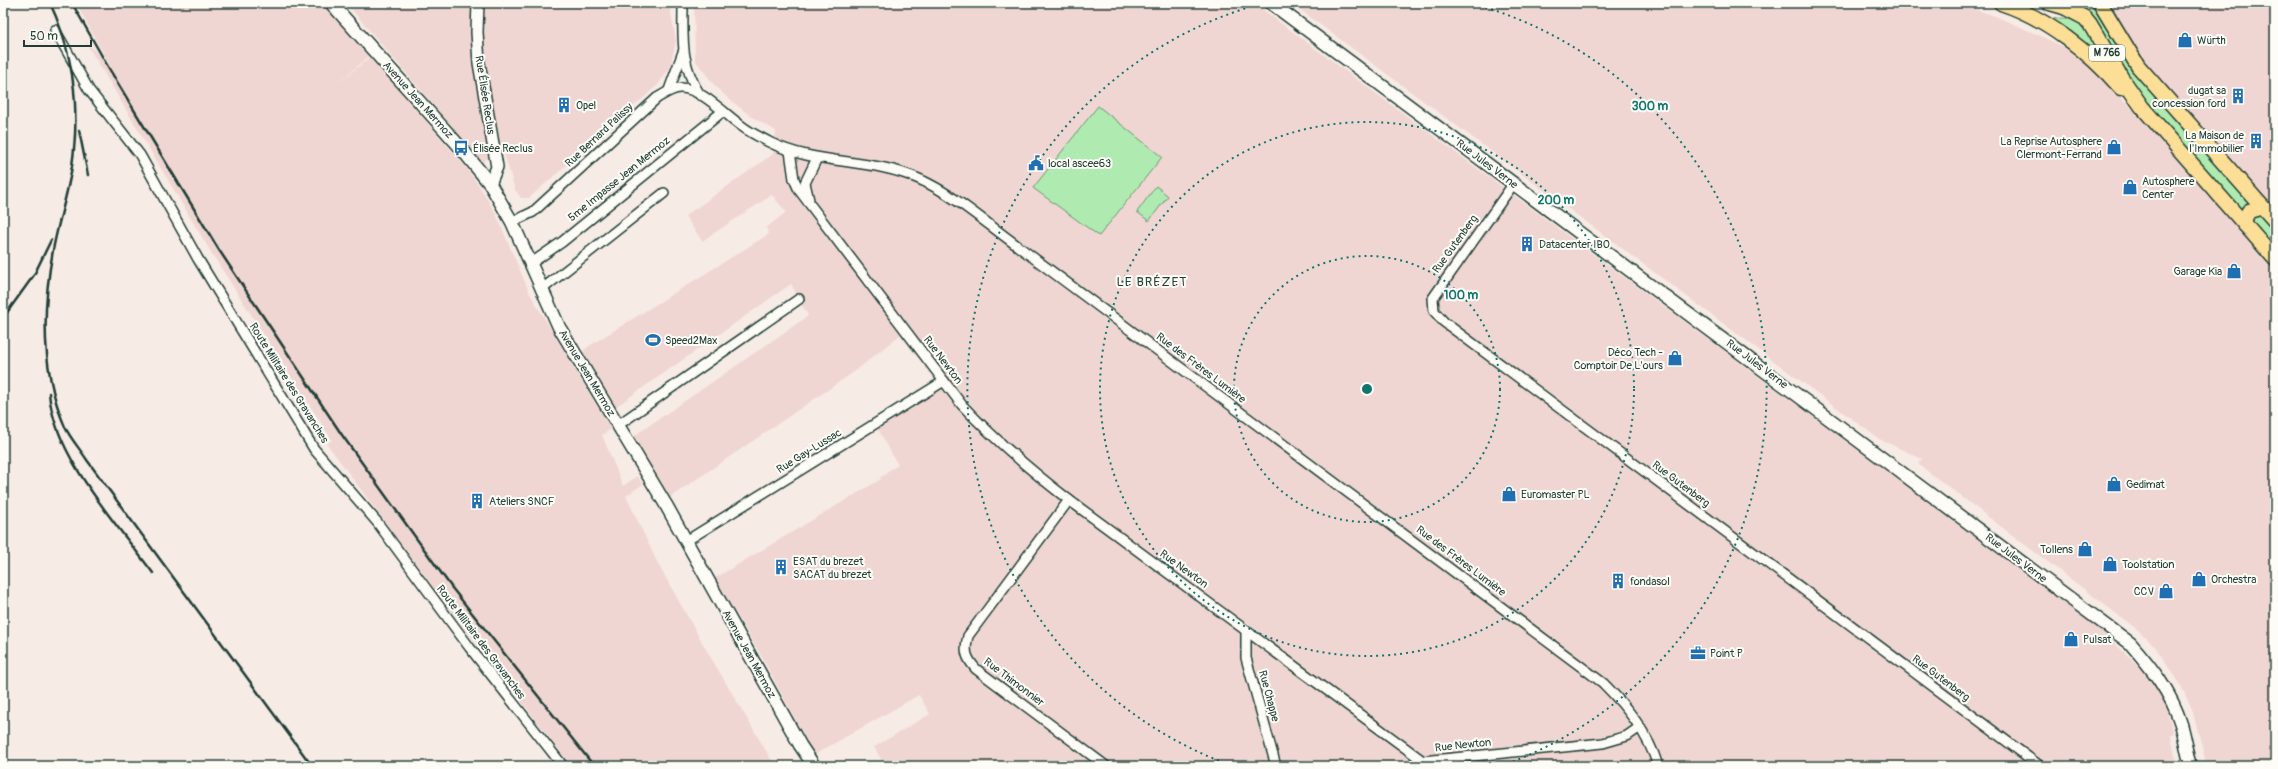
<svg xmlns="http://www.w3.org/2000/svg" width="2278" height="769" font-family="Pangolin,sans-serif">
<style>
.built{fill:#f0d6d2}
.green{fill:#afebb1;stroke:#679472}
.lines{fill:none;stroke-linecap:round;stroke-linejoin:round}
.minor-casing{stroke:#1f3d34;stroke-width:12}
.tertiary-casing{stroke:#1f3d34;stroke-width:14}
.secondary-casing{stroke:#1f3d34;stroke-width:15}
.primary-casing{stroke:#1f3d34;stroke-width:17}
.minor{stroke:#fdfcf7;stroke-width:9}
.tertiary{stroke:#fdfcf7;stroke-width:11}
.secondary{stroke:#fdfcf7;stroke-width:12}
.primary{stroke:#fcde96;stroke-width:14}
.rail{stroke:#1f3d34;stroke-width:2.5}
.ring{fill:none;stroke:#0f766e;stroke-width:2;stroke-dasharray:2 4}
.labels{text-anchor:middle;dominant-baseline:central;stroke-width:4;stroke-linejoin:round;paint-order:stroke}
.shield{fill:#fdfcf7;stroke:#62766e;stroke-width:1}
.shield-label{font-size:10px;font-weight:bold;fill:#1f3d34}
.poi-label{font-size:11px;fill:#1f3d34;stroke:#fdfcf7;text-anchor:start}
.street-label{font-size:11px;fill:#1f3d34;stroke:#fdfcf7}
.quarter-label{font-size:13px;letter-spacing:1px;fill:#1f3d34;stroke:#fdfcf7}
.centre{fill:#0f766e;stroke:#fdfcf7;stroke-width:2}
.ring-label{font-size:12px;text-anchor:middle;font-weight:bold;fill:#0f766e;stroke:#fdfcf7;stroke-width:4;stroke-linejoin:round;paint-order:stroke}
</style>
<rect width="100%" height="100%" fill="#f7ebe6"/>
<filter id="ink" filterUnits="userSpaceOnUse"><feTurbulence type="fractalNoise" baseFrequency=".025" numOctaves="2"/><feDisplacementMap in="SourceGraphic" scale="8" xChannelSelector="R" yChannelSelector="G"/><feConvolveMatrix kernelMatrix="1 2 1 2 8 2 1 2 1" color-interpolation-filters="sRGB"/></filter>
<g filter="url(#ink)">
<g class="built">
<path d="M76,3H334L375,51L337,84L370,57L466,167L480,187L496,214L530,294L611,429L602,435L623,486L637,476L643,484L626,496L658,564L707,651L775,766H571L430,583L327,444L332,440L212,254L85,41L109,64Z"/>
<path d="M346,3H669L676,41L670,68L657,86L529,198H521L515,190L503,150L482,162Z"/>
<path d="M694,3H1254L2100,629L2146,673L2164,701L2174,733L2171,736L2177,766H924L920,760L910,766H885L874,747L930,714L919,695L814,755L764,661L715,578L881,479L880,477L887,474L886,472L898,465L878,429L942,388L900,335L854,372L669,498L631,438L808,316L791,284L614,408L581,353L589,346L769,234L766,228L786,212L772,195L702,241L685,216L773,154L776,131L752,117L730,100L715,86L695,60Z"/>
<path d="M1291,3H1957L1995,16L2041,36L2065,48L2088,66L2128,104L2275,270V766H2207L2192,709L2183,690L2156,648L2138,630L1918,464L1922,459L1879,439Z"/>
<path d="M2108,3H2275V214L2138,56Z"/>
</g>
<g class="green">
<path d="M2096,5L2254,203L2241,213L2149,107L2084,14Z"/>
<path d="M2049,18C2084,22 2077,12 2098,44L2088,52Z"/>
<path d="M1098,106L1162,157L1099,236L1033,188Z"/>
<path d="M1156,186L1168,196L1149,221L1137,212Z"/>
<path d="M2258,213L2275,227V251L2253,226V218Z"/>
</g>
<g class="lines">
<g class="minor-casing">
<g id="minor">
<path d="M683,3C683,39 680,63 700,95"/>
<path d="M55,30L89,90L140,155L198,259L314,449L377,522L470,648L563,766"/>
<path d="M669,90L683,52"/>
<path d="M790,151L794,179L799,190L962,405C995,440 1030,470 1069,500L1423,761L1603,743L1627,736L1640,727"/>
<path d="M1514,183L1433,298L1434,311L1444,322L2040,766"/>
<path d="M809,200L805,183L817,158"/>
<path d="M512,222L533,212L657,98C664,94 671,89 679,88C699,86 727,116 743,127C751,133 760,137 769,142C816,166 871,157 919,179C955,195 987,224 1019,247L1603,683C1627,707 1648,733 1658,766"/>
<path d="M530,264L562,242L722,112"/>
<path d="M541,290L664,193"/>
<path d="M618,425L799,299"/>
<path d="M1069,500L968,636C964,651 966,658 976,669L1106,766"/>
<path d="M686,541L944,381"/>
<path d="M1246,631V658L1276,766"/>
</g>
</g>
<g class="tertiary-casing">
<path id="tertiary" d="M478,3L477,32L479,63L497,167L490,184"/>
</g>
<g class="secondary-casing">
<g id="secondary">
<path d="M331,3L461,148L490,184L512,222L559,327L666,505L800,745L814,766"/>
<path d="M1271,3L2130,643C2151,667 2171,692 2181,724C2185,737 2187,752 2191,766"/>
</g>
</g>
<g class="primary-casing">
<g id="primary">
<path d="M2001,3C2047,18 2089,52 2121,88"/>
<path d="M2050,3L2064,7L2079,3"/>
<path d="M2100,3L2138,66L2275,221"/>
<path d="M2064,7L2085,18L2090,24L2121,77L2142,107L2275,259"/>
<path d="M2245,225V218L2249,211L2263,207"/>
</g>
</g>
<use href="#minor" class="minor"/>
<use href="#tertiary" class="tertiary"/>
<use href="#secondary" class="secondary"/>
<use href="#primary" class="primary"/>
<g class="rail">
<path d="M50,3C74,54 80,110 72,166C68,193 59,219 54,245C42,306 40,369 65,427C70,438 80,449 87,460L312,766"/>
<path d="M72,3L111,72L219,250L342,435L452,588L594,766"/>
<path d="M79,130L88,175"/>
<path d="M3,318L34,275L51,240"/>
<path d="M49,393C54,456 116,523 153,573"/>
</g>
</g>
</g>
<g class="ring">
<circle cx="1367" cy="389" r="133"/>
<circle cx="1367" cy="389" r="267"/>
<path d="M1230 765A400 400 0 0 1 1260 4M1474 4A400 400 0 0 1 1504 765"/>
</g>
<defs>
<g id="shop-bare" transform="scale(1.2)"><path d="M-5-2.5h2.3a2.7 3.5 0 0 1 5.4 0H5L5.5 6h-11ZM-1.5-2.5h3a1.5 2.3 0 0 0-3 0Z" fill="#1f6fb2" stroke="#fdfcf7" stroke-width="2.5" paint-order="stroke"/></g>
<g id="building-bare" transform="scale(1.2)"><path d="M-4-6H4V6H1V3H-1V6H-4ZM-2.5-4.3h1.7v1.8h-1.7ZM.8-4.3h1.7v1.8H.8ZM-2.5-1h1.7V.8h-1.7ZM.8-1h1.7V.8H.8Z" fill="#1f6fb2" stroke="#fdfcf7" stroke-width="2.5" paint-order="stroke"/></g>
<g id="bus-bare" transform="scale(1.2)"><path d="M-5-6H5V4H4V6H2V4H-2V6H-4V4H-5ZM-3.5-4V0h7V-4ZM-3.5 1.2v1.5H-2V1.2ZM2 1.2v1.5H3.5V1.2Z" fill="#1f6fb2" stroke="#fdfcf7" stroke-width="2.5" paint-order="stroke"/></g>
<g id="civic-bare" transform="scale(1.2)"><path d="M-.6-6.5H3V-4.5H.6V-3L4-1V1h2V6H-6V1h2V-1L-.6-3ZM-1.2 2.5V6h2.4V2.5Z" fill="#1f6fb2" stroke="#fdfcf7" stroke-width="2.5" paint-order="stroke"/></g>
<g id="stadium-bare" transform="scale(1.2)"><path d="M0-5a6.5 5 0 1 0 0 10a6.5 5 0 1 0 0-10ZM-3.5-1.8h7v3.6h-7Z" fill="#1f6fb2" stroke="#fdfcf7" stroke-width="2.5" paint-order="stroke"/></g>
<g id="office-bare" transform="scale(1.2)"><path d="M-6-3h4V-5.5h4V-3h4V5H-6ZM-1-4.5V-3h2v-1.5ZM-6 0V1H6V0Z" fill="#1f6fb2" stroke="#fdfcf7" stroke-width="2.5" paint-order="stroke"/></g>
</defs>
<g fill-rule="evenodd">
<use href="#shop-bare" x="2185" y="40"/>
<use href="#building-bare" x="2238" y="96"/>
<use href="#building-bare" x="564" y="105"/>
<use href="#building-bare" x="2256" y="141"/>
<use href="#shop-bare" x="2114" y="147"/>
<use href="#bus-bare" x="461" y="148"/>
<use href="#civic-bare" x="1036" y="163"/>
<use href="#shop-bare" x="2130" y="187"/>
<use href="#building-bare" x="1527" y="244"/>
<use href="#shop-bare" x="2234" y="271"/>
<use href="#stadium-bare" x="653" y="340"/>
<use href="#shop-bare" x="1675" y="358"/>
<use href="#shop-bare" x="2114" y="484"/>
<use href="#shop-bare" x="1509" y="494"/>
<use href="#building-bare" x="477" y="501"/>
<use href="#shop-bare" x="2085" y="549"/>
<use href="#shop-bare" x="2110" y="564"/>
<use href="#building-bare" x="781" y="567"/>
<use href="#shop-bare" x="2199" y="579"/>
<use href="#building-bare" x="1618" y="581"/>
<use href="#shop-bare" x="2166" y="591"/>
<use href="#shop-bare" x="2071" y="639"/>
<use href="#office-bare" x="1698" y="653"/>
</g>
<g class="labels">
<rect class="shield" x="2089" y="45" width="36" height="16" rx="3"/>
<g class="shield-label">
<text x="2107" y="53">M 766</text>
</g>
<g class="poi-label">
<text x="2197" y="40">Würth</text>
<text x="2226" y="90" text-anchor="end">dugat sa<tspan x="2226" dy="13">concession ford</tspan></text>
<text x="576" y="105">Opel</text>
<text x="2244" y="135" text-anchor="end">La Maison de<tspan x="2244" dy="13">l'Immobilier</tspan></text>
<text x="2102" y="141" text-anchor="end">La Reprise Autosphere<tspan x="2102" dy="13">Clermont-Ferrand</tspan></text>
<text x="473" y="148">Élisée Reclus</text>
<text x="1048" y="163">local ascee63</text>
<text x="2142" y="181">Autosphere<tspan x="2142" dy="13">Center</tspan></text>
<text x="1539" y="244">Datacenter IBO</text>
<text x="2222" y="271" text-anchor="end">Garage Kia</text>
<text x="665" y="340">Speed2Max</text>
<text x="1663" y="352" text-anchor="end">Déco Tech -<tspan x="1663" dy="13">Comptoir De L'ours</tspan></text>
<text x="2126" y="484">Gedimat</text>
<text x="1521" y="494">Euromaster PL</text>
<text x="489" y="501">Ateliers SNCF</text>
<text x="2073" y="549" text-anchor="end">Tollens</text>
<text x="793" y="561">ESAT du brezet<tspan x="793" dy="13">SACAT du brezet</tspan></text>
<text x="2122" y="564">Toolstation</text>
<text x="2211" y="579">Orchestra</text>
<text x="1630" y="581">fondasol</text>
<text x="2154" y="591" text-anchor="end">CCV</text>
<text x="2083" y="639">Pulsat</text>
<text x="1710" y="653">Point P</text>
</g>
<g class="street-label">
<text transform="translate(485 95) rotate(81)">Rue Élisée Reclus</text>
<text transform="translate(418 100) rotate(48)">Avenue Jean Mermoz</text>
<text transform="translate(599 135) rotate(-43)">Rue Bernard Palissy</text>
<text transform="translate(1487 164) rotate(37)">Rue Jules Verne</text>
<text transform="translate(619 179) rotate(-39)">5me Impasse Jean Mermoz</text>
<text transform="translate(1455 244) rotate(-54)">Rue Gutenberg</text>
<text transform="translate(943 360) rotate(53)">Rue Newton</text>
<text transform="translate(1757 364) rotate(37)">Rue Jules Verne</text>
<text transform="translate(1201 368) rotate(37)">Rue des Frères Lumière</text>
<text transform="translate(587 373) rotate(59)">Avenue Jean Mermoz</text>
<text transform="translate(289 383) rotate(58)">Route Militaire des Gravanches</text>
<text transform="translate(809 451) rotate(-32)">Rue Gay-Lussac</text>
<text transform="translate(1681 484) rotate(37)">Rue Gutenberg</text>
<text transform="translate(2016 558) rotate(37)">Rue Jules Verne</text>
<text transform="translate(1461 561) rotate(37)">Rue des Frères Lumière</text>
<text transform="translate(1184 569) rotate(36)">Rue Newton</text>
<text transform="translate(481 642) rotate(53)">Route Militaire des Gravanches</text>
<text transform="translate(749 654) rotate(61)">Avenue Jean Mermoz</text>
<text transform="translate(1941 678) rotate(37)">Rue Gutenberg</text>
<text transform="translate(1014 682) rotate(37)">Rue Thimonnier</text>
<text transform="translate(1269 696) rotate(75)">Rue Chappe</text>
<text transform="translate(1463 745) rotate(-6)">Rue Newton</text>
</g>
<g class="quarter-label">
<text x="1152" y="282">LE BRÉZET</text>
</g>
</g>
<circle cx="1367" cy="389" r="6" class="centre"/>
<g class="ring-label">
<text x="1650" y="110">300 m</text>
<text x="1556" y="204">200 m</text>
<text x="1461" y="299">100 m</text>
</g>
<rect width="2278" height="769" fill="none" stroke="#fdfcf7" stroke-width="16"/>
<rect x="8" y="8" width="2262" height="753" fill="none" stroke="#1f3d34" stroke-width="1.5" filter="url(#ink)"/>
<path d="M24 40v6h67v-6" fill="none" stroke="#1f3d34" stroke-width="2"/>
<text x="30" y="40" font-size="12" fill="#1f3d34" stroke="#fdfcf7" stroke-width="3" paint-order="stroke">50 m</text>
</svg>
